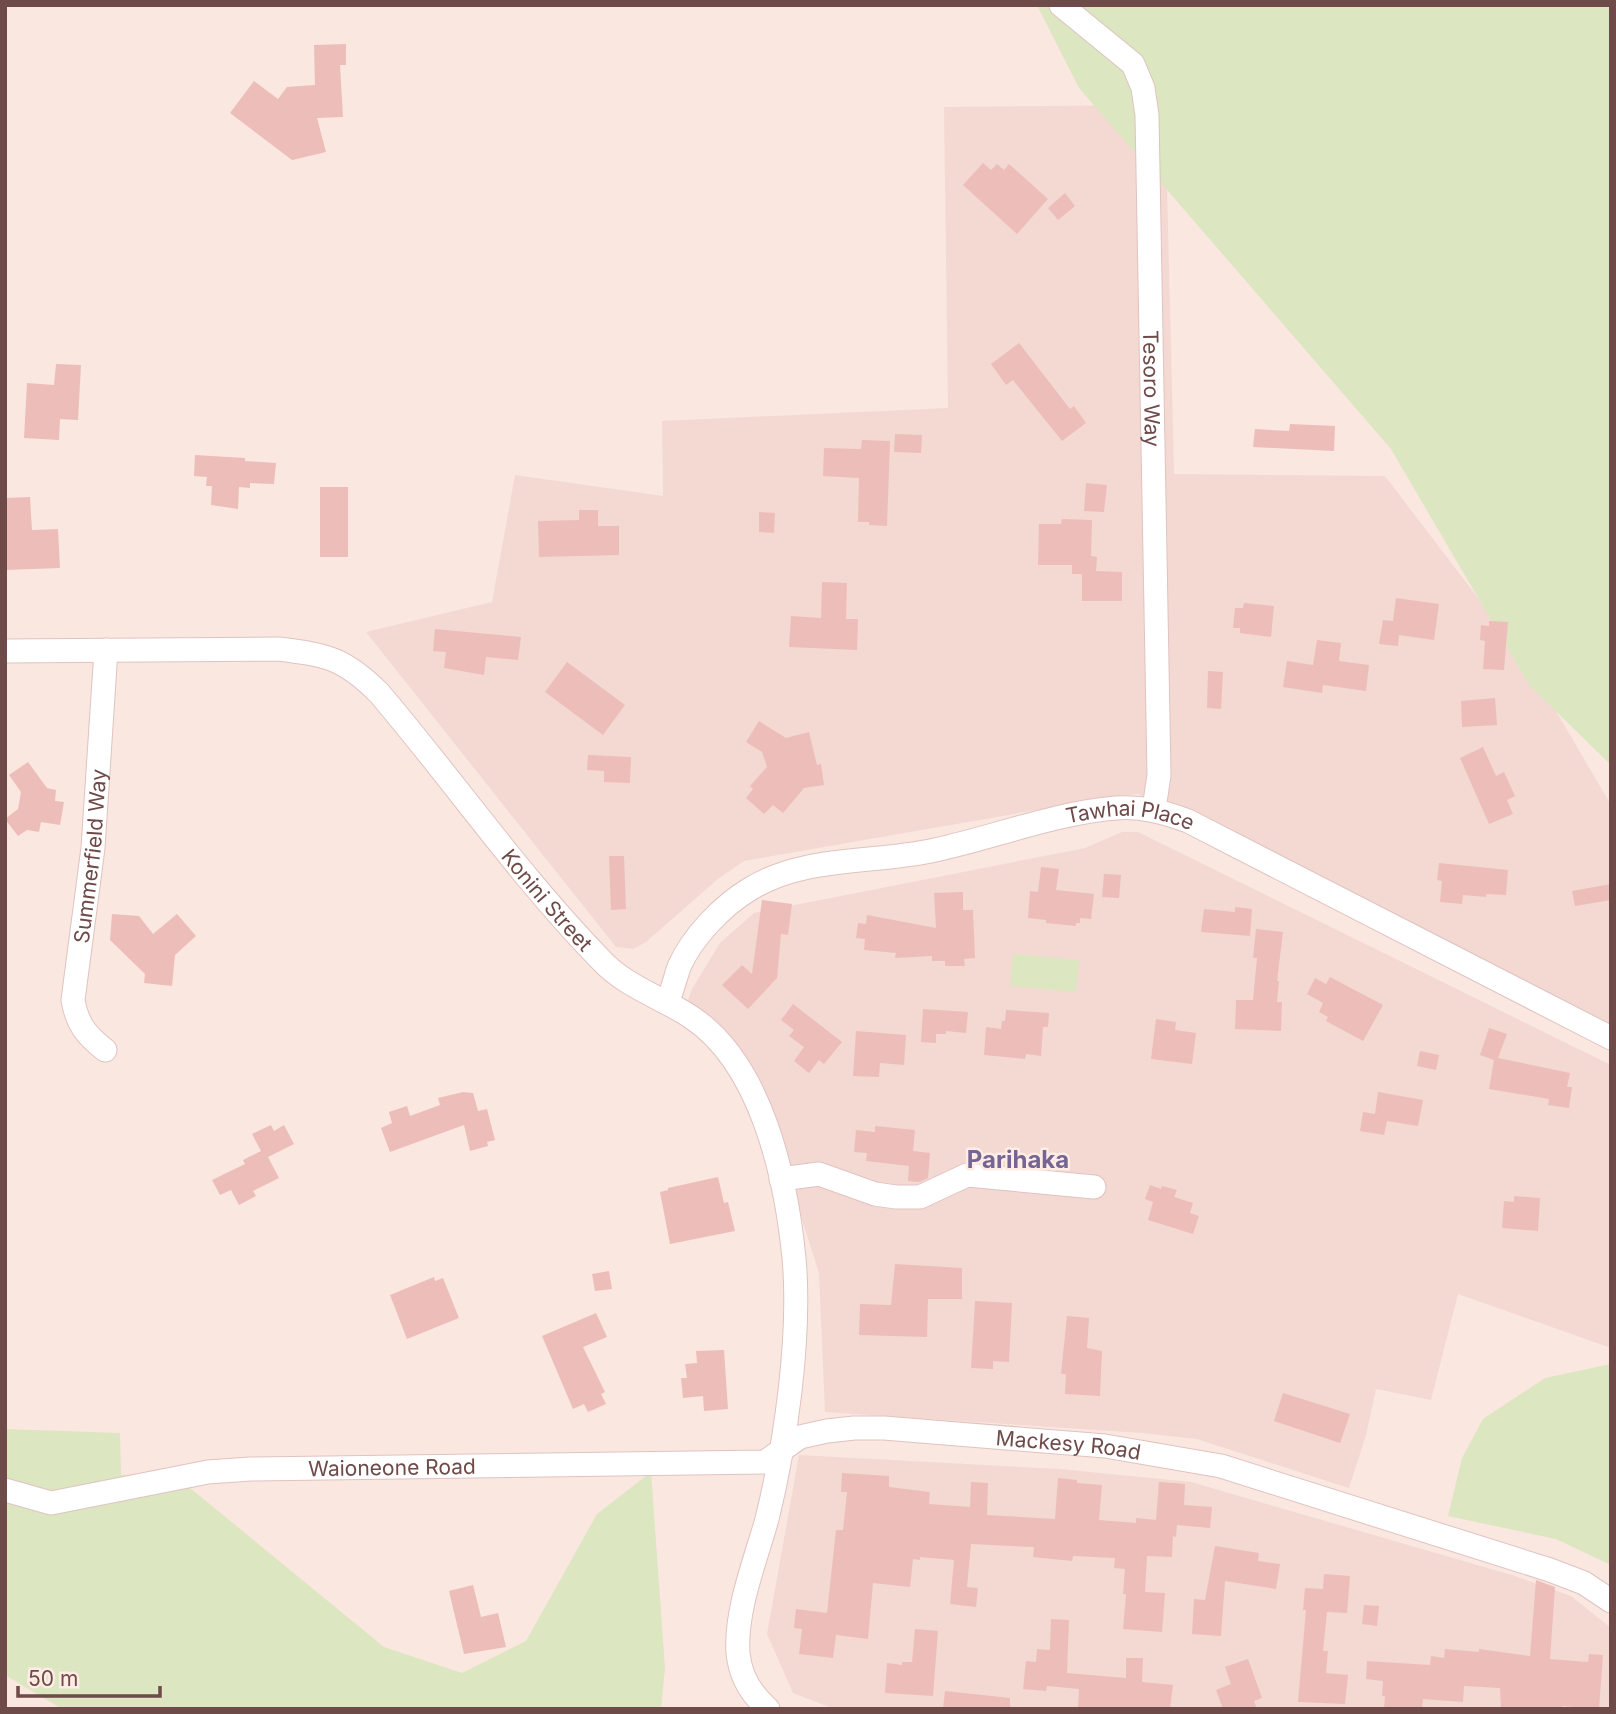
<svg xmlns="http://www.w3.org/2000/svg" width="1616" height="1714" font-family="Inter,sans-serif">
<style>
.residential{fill:#f3d9d2}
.green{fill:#dce6c0}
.building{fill:#edbdb9}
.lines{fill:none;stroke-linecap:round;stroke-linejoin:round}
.street-casing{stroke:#dfc3c0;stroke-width:25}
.street{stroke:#fff;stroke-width:23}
.labels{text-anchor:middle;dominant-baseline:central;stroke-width:5;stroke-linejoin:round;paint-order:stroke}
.street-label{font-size:21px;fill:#6e4a49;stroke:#feece5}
.quarter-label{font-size:24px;font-weight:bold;fill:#746592;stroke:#feece5}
</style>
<rect width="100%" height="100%" fill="#fae7e0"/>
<g class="residential">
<path d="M1165,105L1174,474L1385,476L1529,665L1611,805V1024L1138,794L1111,797L744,861L719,878L646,942L633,949L616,947L366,632L492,602L515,475L663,496L662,421L948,408L944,107Z"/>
<path d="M1122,832H1138L1611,1065V1348L1458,1294L1431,1400L1376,1389L1366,1435L1349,1488L1197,1439L1142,1433L825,1412L819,1273L766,1106L687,1003L692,989L720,943L754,913L1085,848Z"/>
<path d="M799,1455L1060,1469L1191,1482L1515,1576L1571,1596L1611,1628V1709H834L793,1693L767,1634Z"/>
</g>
<g class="green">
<path d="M1037,5H1611V765L1529,685L1391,449L1079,88Z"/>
<path d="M1013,954L1079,960L1076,992L1010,986Z"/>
<path d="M1611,1364V1565L1556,1539L1448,1516L1462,1458L1483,1419L1545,1378Z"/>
<path d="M5,1429L120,1433L121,1475L173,1474L384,1647L462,1673L526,1641L597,1514L651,1472L665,1668L661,1709H62L5,1675Z"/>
</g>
<g class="building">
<path d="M346,44V65H340L343,117L317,118L326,152L292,160L230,113L254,81L278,99L287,87L315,85L314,45Z"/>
<path d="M983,163L991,170L997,164L1004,170L1009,164L1048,199L1017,234L963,185Z"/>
<path d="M1065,193L1075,206L1058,220L1048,208Z"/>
<path d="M1019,343L1070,409L1074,406L1086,423L1062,441L1013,380L1006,385L991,364Z"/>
<path d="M56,364L81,365L78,420L60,419L59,440L24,438L27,383L54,385Z"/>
<path d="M1290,424L1335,426L1334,451L1253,447L1255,429L1289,431Z"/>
<path d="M895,434L922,435L921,453L894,452Z"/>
<path d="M862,440L890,441L887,526L869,525V522H858L859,478L823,476L824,448L861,449Z"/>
<path d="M195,455L245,458V461L276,463L274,484L250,483V488L239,487L238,509L211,505L212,486H206L207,477L194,476Z"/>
<path d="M1086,483L1107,485L1104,512L1084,511Z"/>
<rect x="320" y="487" width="28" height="70"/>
<path d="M30,497L32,530L58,529L60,568L5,570V498Z"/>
<path d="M579,510H598V526H619V555L539,557L538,521L579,520Z"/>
<path d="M759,512L775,513L774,533L759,532Z"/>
<path d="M1062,519L1092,520L1091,556L1097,557L1096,571L1122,572V601H1082V574H1072V565H1038L1039,524H1061Z"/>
<path d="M822,582L847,583L846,619H858L857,650L789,647L791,616L821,618Z"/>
<path d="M1396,598L1439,604L1434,640L1399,635L1398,646L1379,644L1383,620L1393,621Z"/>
<path d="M1244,603L1274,606L1271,637L1240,633V628H1233L1235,608H1243Z"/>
<path d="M1489,621L1508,622L1504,670L1483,669L1485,641L1480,640L1481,625L1489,626Z"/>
<path d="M435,629L521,637L518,660L486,657L484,675L444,668L446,652L433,651Z"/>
<path d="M1317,640L1341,643L1339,661L1369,665L1366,691L1323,685L1322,693L1283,687L1287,661L1313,665Z"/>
<path d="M567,662L625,705L603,735L545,692Z"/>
<path d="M1208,671L1223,672L1221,709L1207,708Z"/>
<path d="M1495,698L1497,725L1462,727L1461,701Z"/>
<path d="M759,721L786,738L809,732L817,765L821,764L824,785L804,788L783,813L773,805L764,814L746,798L753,789L750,786L767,767L762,752L746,742Z"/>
<path d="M1483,747L1496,776L1504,772L1515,796L1507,800L1513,814L1489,824L1460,758Z"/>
<path d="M588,755L631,757L630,783L604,782V771L587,770Z"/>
<path d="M28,762L47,788L56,790L55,801L64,802L60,825L41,822L39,832L27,830L18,836L5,819L18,809L21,792L9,775Z"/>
<path d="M609,856H624L626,909L611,910Z"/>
<path d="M1439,863L1508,870L1506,895L1486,894V897L1463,895L1462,904L1440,902L1442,881L1437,880Z"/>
<path d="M1041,867L1059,869L1056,890L1094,894L1091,919L1080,918V923H1076V926L1046,923V920L1028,918L1030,891L1038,892Z"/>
<path d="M1104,874L1121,875L1119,898L1102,897Z"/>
<path d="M1611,884V900L1575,906L1572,891Z"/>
<path d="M963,892V910H973L975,958L964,959L965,966H945V961H932V956L895,958L896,953L864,950L865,939L856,938L858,923L866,924L867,915L936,928L934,893Z"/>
<path d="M762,900L792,904L788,935L781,934L777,978L748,1009L722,985L742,965L752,974Z"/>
<path d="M1235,907L1252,909L1250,936L1201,932L1204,909L1235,912Z"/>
<path d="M112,914L139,916L153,934L177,914L196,936L175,955L172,986L144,983L145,974L110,940Z"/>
<path d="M1256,929L1283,932L1277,981H1279L1277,1002H1282L1281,1031L1235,1029L1236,1000H1253L1257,958H1253Z"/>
<path d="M1330,977L1383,1005L1363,1041L1326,1021L1328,1017L1319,1012L1323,1003L1307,994L1315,978L1326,984Z"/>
<path d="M793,1004L842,1042L824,1064L819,1060L809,1073L794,1061L804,1047L789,1036L794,1030L781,1020Z"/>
<path d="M923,1009L968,1012L966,1033L946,1031V1034H936V1043L921,1042Z"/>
<path d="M1006,1010L1049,1013L1048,1027H1043L1041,1056L1026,1054L1025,1059L984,1055L986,1027L1001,1029L1002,1021H1005Z"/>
<path d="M1156,1019L1176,1022L1175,1030L1196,1033L1192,1064L1151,1059Z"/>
<path d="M1489,1028L1507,1034L1498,1058L1570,1073L1567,1087H1572L1569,1108L1548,1105L1549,1099L1489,1089L1494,1060L1480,1055Z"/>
<path d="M856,1031L906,1035L904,1065L880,1063L879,1077L853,1076Z"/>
<path d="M1420,1051L1439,1055L1436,1070L1417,1066Z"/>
<path d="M463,1092L473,1093L478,1111L487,1109L495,1140L487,1142L488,1146L470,1151L464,1125L390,1152L381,1128L392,1123L389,1112L407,1106L410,1116L440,1105L438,1098Z"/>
<path d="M1378,1092L1423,1100L1418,1126L1387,1121L1384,1135L1360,1131L1363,1112L1375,1114Z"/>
<path d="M271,1125L274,1131L284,1125L294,1144L268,1157L279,1178L253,1191L256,1196L239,1205L231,1190L220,1195L212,1180L245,1164L243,1160L261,1151L252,1134Z"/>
<path d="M875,1126L915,1130L913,1151L930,1153L928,1178L919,1182L908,1181L909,1166L866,1161L867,1153L854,1152L856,1130L875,1132Z"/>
<path d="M718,1177L724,1203L728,1202L735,1231L670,1244L660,1192L668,1190V1188Z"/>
<path d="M1150,1185L1161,1189L1162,1186L1177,1190L1174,1197L1193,1203L1190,1213L1199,1216L1193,1234L1148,1220L1153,1202L1145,1199Z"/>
<path d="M1514,1196L1540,1198L1538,1231L1502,1228L1504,1201L1514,1202Z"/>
<path d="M895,1264L962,1268V1299H928L927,1337L859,1335L860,1304L891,1305Z"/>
<path d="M609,1271L612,1289L595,1291L592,1274Z"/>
<path d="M434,1277L435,1281L443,1278L459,1318L407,1339L390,1295Z"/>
<path d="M975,1301L1012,1303L1009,1362L993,1361V1369L971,1368Z"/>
<path d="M596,1313L607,1337L583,1347L605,1392L601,1394L606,1404L588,1412L584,1404L573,1409L542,1336Z"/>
<path d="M1067,1316L1089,1318L1087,1348L1102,1351L1100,1396L1065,1394L1066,1374H1061Z"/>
<path d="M724,1350L728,1409L704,1411L703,1396L683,1398L681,1378H687L685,1364L697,1363L696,1351Z"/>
<path d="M1283,1393L1350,1414L1340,1443L1274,1421Z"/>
<path d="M842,1473L889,1476V1487L930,1492L929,1504L970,1507L971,1482L988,1483L987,1515L1055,1519L1058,1478L1077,1480V1483L1102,1485L1099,1520L1136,1523V1518L1156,1520L1159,1482L1185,1484L1184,1505L1212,1507L1210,1528L1177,1525L1176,1537L1173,1536L1172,1557L1147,1556L1145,1592L1165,1593L1162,1632L1123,1629L1126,1594H1123L1125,1569L1114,1568L1115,1558L1073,1556L1072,1561L1033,1557L1034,1547L971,1544L967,1587L978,1588L976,1607L950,1604L954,1560L920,1557V1560L913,1559L910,1587L873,1583L868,1639L836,1635L833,1658L799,1654L802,1629L794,1628L796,1609L827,1613L836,1530H843L847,1492H841Z"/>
<path d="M1215,1546L1259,1553L1258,1561L1280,1564L1276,1589L1225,1581L1221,1636L1192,1634L1194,1599L1205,1600Z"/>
<path d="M1324,1574L1350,1576L1347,1613L1327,1612L1323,1651H1328L1326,1673L1348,1675L1345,1704L1298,1702L1306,1610H1303L1305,1588L1323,1589Z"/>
<path d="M1536,1580L1555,1587L1550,1659L1588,1662L1589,1654L1603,1655L1599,1709L1562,1706V1709H1501L1500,1688L1464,1686L1463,1702L1423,1699L1422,1709H1384L1385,1696H1382L1383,1681L1366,1679L1367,1661L1430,1665L1431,1656L1444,1658L1445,1649L1479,1652V1649L1530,1656Z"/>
<path d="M473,1585L481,1617L498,1613L506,1647L464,1654L449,1591Z"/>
<path d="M1364,1605L1379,1606L1377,1626L1362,1624Z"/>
<path d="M1051,1619L1069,1620L1067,1673L1126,1678V1658H1143L1142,1682L1173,1685L1170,1709H1078L1079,1689L1047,1686L1046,1691L1023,1689L1026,1661L1036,1662L1037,1649L1050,1650Z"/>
<path d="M915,1629L938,1631L933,1696L885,1693L887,1663L902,1665V1662H912Z"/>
<path d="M1248,1659L1262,1698L1254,1701L1257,1709H1223L1216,1690L1231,1684L1225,1667Z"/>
<path d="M945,1691L1010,1698V1709H943Z"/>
</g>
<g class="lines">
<g class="street-casing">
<g id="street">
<path id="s1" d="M1061,5L1133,64L1143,88L1147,115L1159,775L1154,809"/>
<path id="s2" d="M5,651L279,649C327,655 344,658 379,693C454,781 520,877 601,960C626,987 661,997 691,1017C762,1064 786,1178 794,1258C801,1336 786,1442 767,1519C756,1559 735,1610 738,1653C740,1676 751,1694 768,1709"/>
<path id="s3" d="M667,1003C672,991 675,979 679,967C692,937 722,906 750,889C805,855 874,864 935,850C995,837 1055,813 1116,808C1142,806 1164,812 1188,821L1611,1038"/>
<path id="s4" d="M105,1050C86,1035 77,1024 73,1000L93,848L106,650"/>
<path d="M781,1179L819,1174L875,1194L896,1197H920L967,1175L1094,1187"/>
<path id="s5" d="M5,1490L51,1503L208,1472L250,1469L765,1462L800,1437L827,1431L854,1428H884L1105,1446L1221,1466L1550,1570L1584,1583L1611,1601"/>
</g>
</g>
<use href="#street" class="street"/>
</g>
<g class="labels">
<g class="street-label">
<text stroke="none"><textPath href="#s1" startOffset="420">Tesoro Way</textPath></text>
<text stroke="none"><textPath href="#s3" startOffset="536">Tawhai Place</textPath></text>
<text stroke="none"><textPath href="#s4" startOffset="206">Summerfield Way</textPath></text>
<text stroke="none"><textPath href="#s2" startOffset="653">Konini Street</textPath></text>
<text stroke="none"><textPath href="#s5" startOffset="1078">Mackesy Road</textPath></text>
<text stroke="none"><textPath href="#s5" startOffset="392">Waioneone Road</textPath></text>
</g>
<g class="quarter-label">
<text x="1018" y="1159">Parihaka</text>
</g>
</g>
<rect width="1616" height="1714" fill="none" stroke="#6e4a49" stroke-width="14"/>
<path d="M18 1686v10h142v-10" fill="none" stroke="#6e4a49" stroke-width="3.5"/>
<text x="28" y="1686" font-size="21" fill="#6e4a49" stroke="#feece5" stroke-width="5" paint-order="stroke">50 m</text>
</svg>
